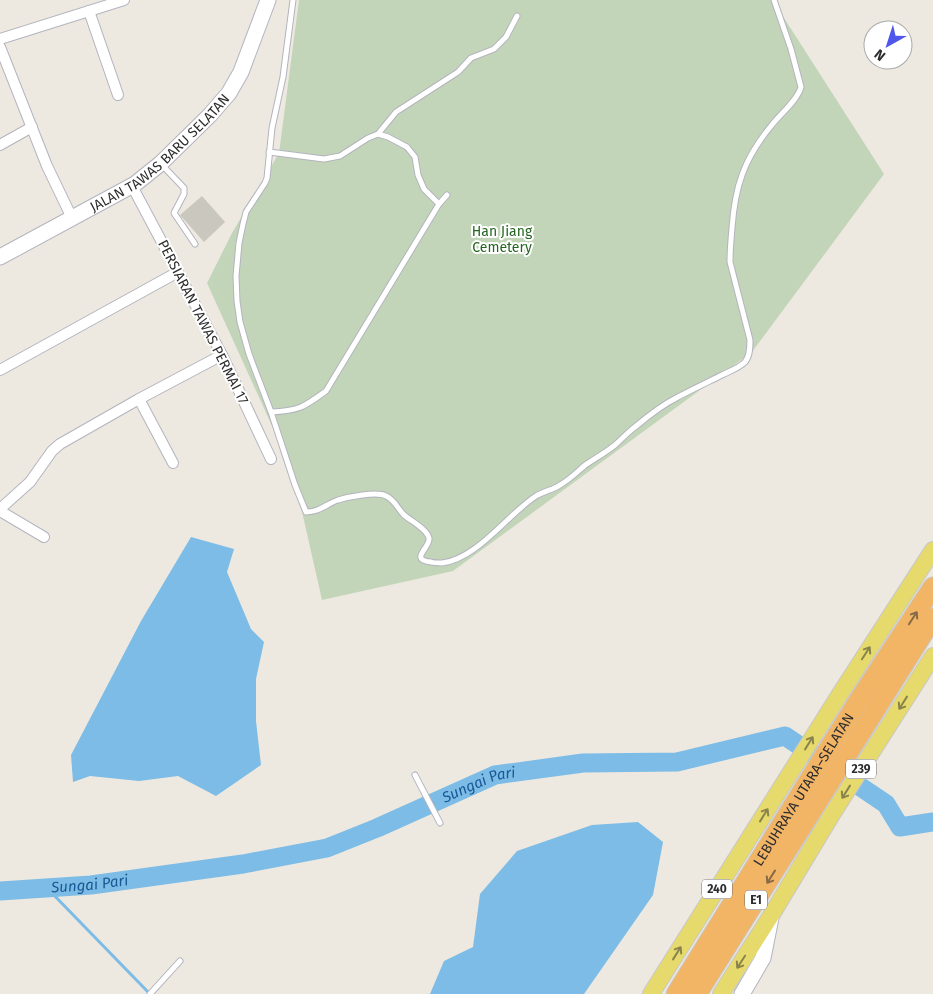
<svg xmlns="http://www.w3.org/2000/svg" width="933" height="994" font-family="'Fira Sans',sans-serif">
<style>
.cemetery{fill:#c3d5b9}
.water{fill:#7cbce6}
.lines{fill:none;stroke-linecap:round;stroke-linejoin:round}
.stream{stroke:#7cbce6;stroke-width:3}
.river{stroke:#7cbce6;stroke-width:19}
.building{fill:#c9c7be}
.lane-casing{stroke:#b3b4bf;stroke-width:7}
.street-casing{stroke:#b3b4bf;stroke-width:12}
.secondary-casing{stroke:#b3b4bf;stroke-width:17}
.primary-casing{stroke:#c8c8c8;stroke-width:18}
.highway-casing{stroke:#c8c8c8;stroke-width:21}
.lane{stroke:#fff;stroke-width:5}
.street{stroke:#fff;stroke-width:10}
.secondary{stroke:#fff;stroke-width:15}
.primary{stroke:#e6da6c;stroke-width:16}
.highway{stroke:#f2b566;stroke-width:19}
.oneway{stroke:#866a47}
.oneway2{stroke:#8a844c}
.labels{text-anchor:middle;dominant-baseline:central;stroke-width:4;stroke-linejoin:round;paint-order:stroke}
.shield{fill:#fff;stroke:#6c6c6c;stroke-width:1}
.shield-label{font-size:12px;font-weight:bold;fill:#2d2d2d}
.street-label{font-size:14px;fill:#2d2d2d;stroke:#fff}
.park-label{font-size:14px;fill:#266521;stroke:#fff}
.water-label{font-size:15px;font-style:italic;fill:#185995;stroke:#fff}
</style>
<rect width="100%" height="100%" fill="#ede9e0"/>
<path class="cemetery" d="M299,0H774L777,7L884,174L752,352L453,571L322,600L293,472L207,283L232,233L279,153Z"/>
<g class="water">
<path d="M191,537L234,549L227,572L251,629L264,642L256,679V721L261,765L216,796L178,776L139,781L90,776L73,782L71,755L141,621Z"/>
<path d="M638,822L663,842L653,895L584,994H430L444,961L473,947L480,894L517,851L592,825Z"/>
</g>
<g class="lines">
<path class="stream" d="M47,888L150,994"/>
<path class="river" id="s1" d="M0,891L91,885L243,864L327,848L377,828L495,775L583,763L677,762L785,736L886,804L900,827L933,822"/>
</g>
<path class="building" d="M202,196L225,222L204,242L180,215Z"/>
<g class="lines">
<g class="lane-casing">
<g id="lane">
<path d="M293,0L283,77L272,128L267,178L265,183L246,212L243,224L239,243L236,276L237,301L240,322L249,354L271,412L295,485L306,512C320,512 326,504 338,500C348,497 377,491 386,496C395,500 397,508 404,515C411,521 427,529 429,538C431,547 408,560 431,562C434,563 438,563 442,563C477,559 508,514 536,496C544,491 553,490 560,485C569,480 576,473 584,466C594,459 605,453 615,445C622,439 628,432 635,427C648,416 662,405 678,397C693,389 708,382 722,375C730,371 739,368 745,362C750,356 750,347 750,340L730,262C730,250 731,239 732,228C735,186 744,159 771,126C779,115 798,100 801,87L791,49L774,0"/>
<path d="M378,134L396,112L458,72L471,58L494,49L506,37L517,16"/>
<path d="M269,152L324,159L340,156L368,138L378,134L388,137L407,147L415,157L418,175L424,189L439,204"/>
<path d="M161,164L184,188V194L174,213L195,244"/>
<path d="M271,412C299,411 304,407 326,391L439,204L447,195"/>
<path d="M415,775L440,823"/>
<path d="M150,994L180,961"/>
</g>
</g>
<g class="street-casing">
<g id="street">
<path d="M89,11L118,95"/>
<path d="M0,39L124,0"/>
<path d="M0,47L47,166L72,218"/>
<path d="M0,145L32,127"/>
<path d="M132,186L222,355L271,459"/>
<path d="M0,370L178,272"/>
<path d="M139,399L173,463"/>
<path d="M0,509L30,482L52,451L60,444L139,399L222,355"/>
<path d="M0,511L44,537"/>
</g>
</g>
<g class="secondary-casing">
<g id="secondary">
<path id="s2" d="M0,257L135,184L160,164L210,115L229,93L241,72L268,0"/>
<path d="M742,994L763,958L771,918"/>
</g>
</g>
<g class="primary-casing">
<g id="primary">
<path d="M651,994L840,694L933,550"/>
<path d="M721,994L772,914L831,816L933,656"/>
</g>
</g>
<g class="highway-casing">
<g id="highway">
<path id="s3" d="M676,994L857,703L933,587"/>
<path d="M697,994L933,618"/>
</g>
</g>
<use href="#lane" class="lane"/>
<use href="#street" class="street"/>
<use href="#secondary" class="secondary"/>
<use href="#primary" class="primary"/>
<use href="#highway" class="highway"/>
</g>
<defs><path id="oneway-shaft" d="M-6 0H5M1.5-3L5.5 0L1.5 3" fill="none" stroke-width="1.6" stroke-linecap="round" stroke-linejoin="round" transform="scale(1.25)"/></defs>
<g class="oneway">
<use href="#oneway-shaft" transform="translate(913 618) rotate(-57)"/>
<use href="#oneway-shaft" transform="translate(771 877) rotate(122)"/>
</g>
<g class="oneway2">
<use href="#oneway-shaft" transform="translate(866 653) rotate(-57)"/>
<use href="#oneway-shaft" transform="translate(903 703) rotate(122)"/>
<use href="#oneway-shaft" transform="translate(809 743) rotate(-58)"/>
<use href="#oneway-shaft" transform="translate(846 792) rotate(122)"/>
<use href="#oneway-shaft" transform="translate(764 815) rotate(-58)"/>
<use href="#oneway-shaft" transform="translate(677 953) rotate(-58)"/>
<use href="#oneway-shaft" transform="translate(741 962) rotate(123)"/>
</g>
<g class="labels">
<g class="shield">
<rect x="846" y="759.5" width="30" height="19" rx="4"/>
<rect x="702" y="879.5" width="30" height="19" rx="4"/>
<rect x="745" y="890.5" width="22" height="19" rx="4"/>
</g>
<g class="shield-label">
<text x="861" y="769">239</text>
<text x="717" y="889">240</text>
<text x="756" y="900">E1</text>
</g>
<g class="street-label">
<text stroke="none"><textPath href="#s2" startOffset="192">JALAN TAWAS BARU SELATAN</textPath></text>
<text transform="translate(203 322) rotate(63)">PERSIARAN TAWAS PERMAI 17</text>
<text stroke="none"><textPath href="#s3" startOffset="241">LEBUHRAYA UTARA–SELATAN</textPath></text>
</g>
<g class="park-label">
<text x="502" y="231">Han Jiang<tspan x="502" dy="16">Cemetery</tspan></text>
</g>
<g class="water-label">
<text stroke="none"><textPath href="#s1" startOffset="495">Sungai Pari</textPath></text>
<text stroke="none"><textPath href="#s1" startOffset="90">Sungai Pari</textPath></text>
</g>
</g>
<g transform="translate(888 45) rotate(219)"><circle r="24" fill="#ffffff" stroke="#ababab"/>
<path d="M0-4L9 19L0 12L-9 19Z" fill="#4e56ec"/>
<text y="-8" font-size="14" font-weight="bold" text-anchor="middle" fill="#2d2d2d">N</text>
</g>
</svg>
